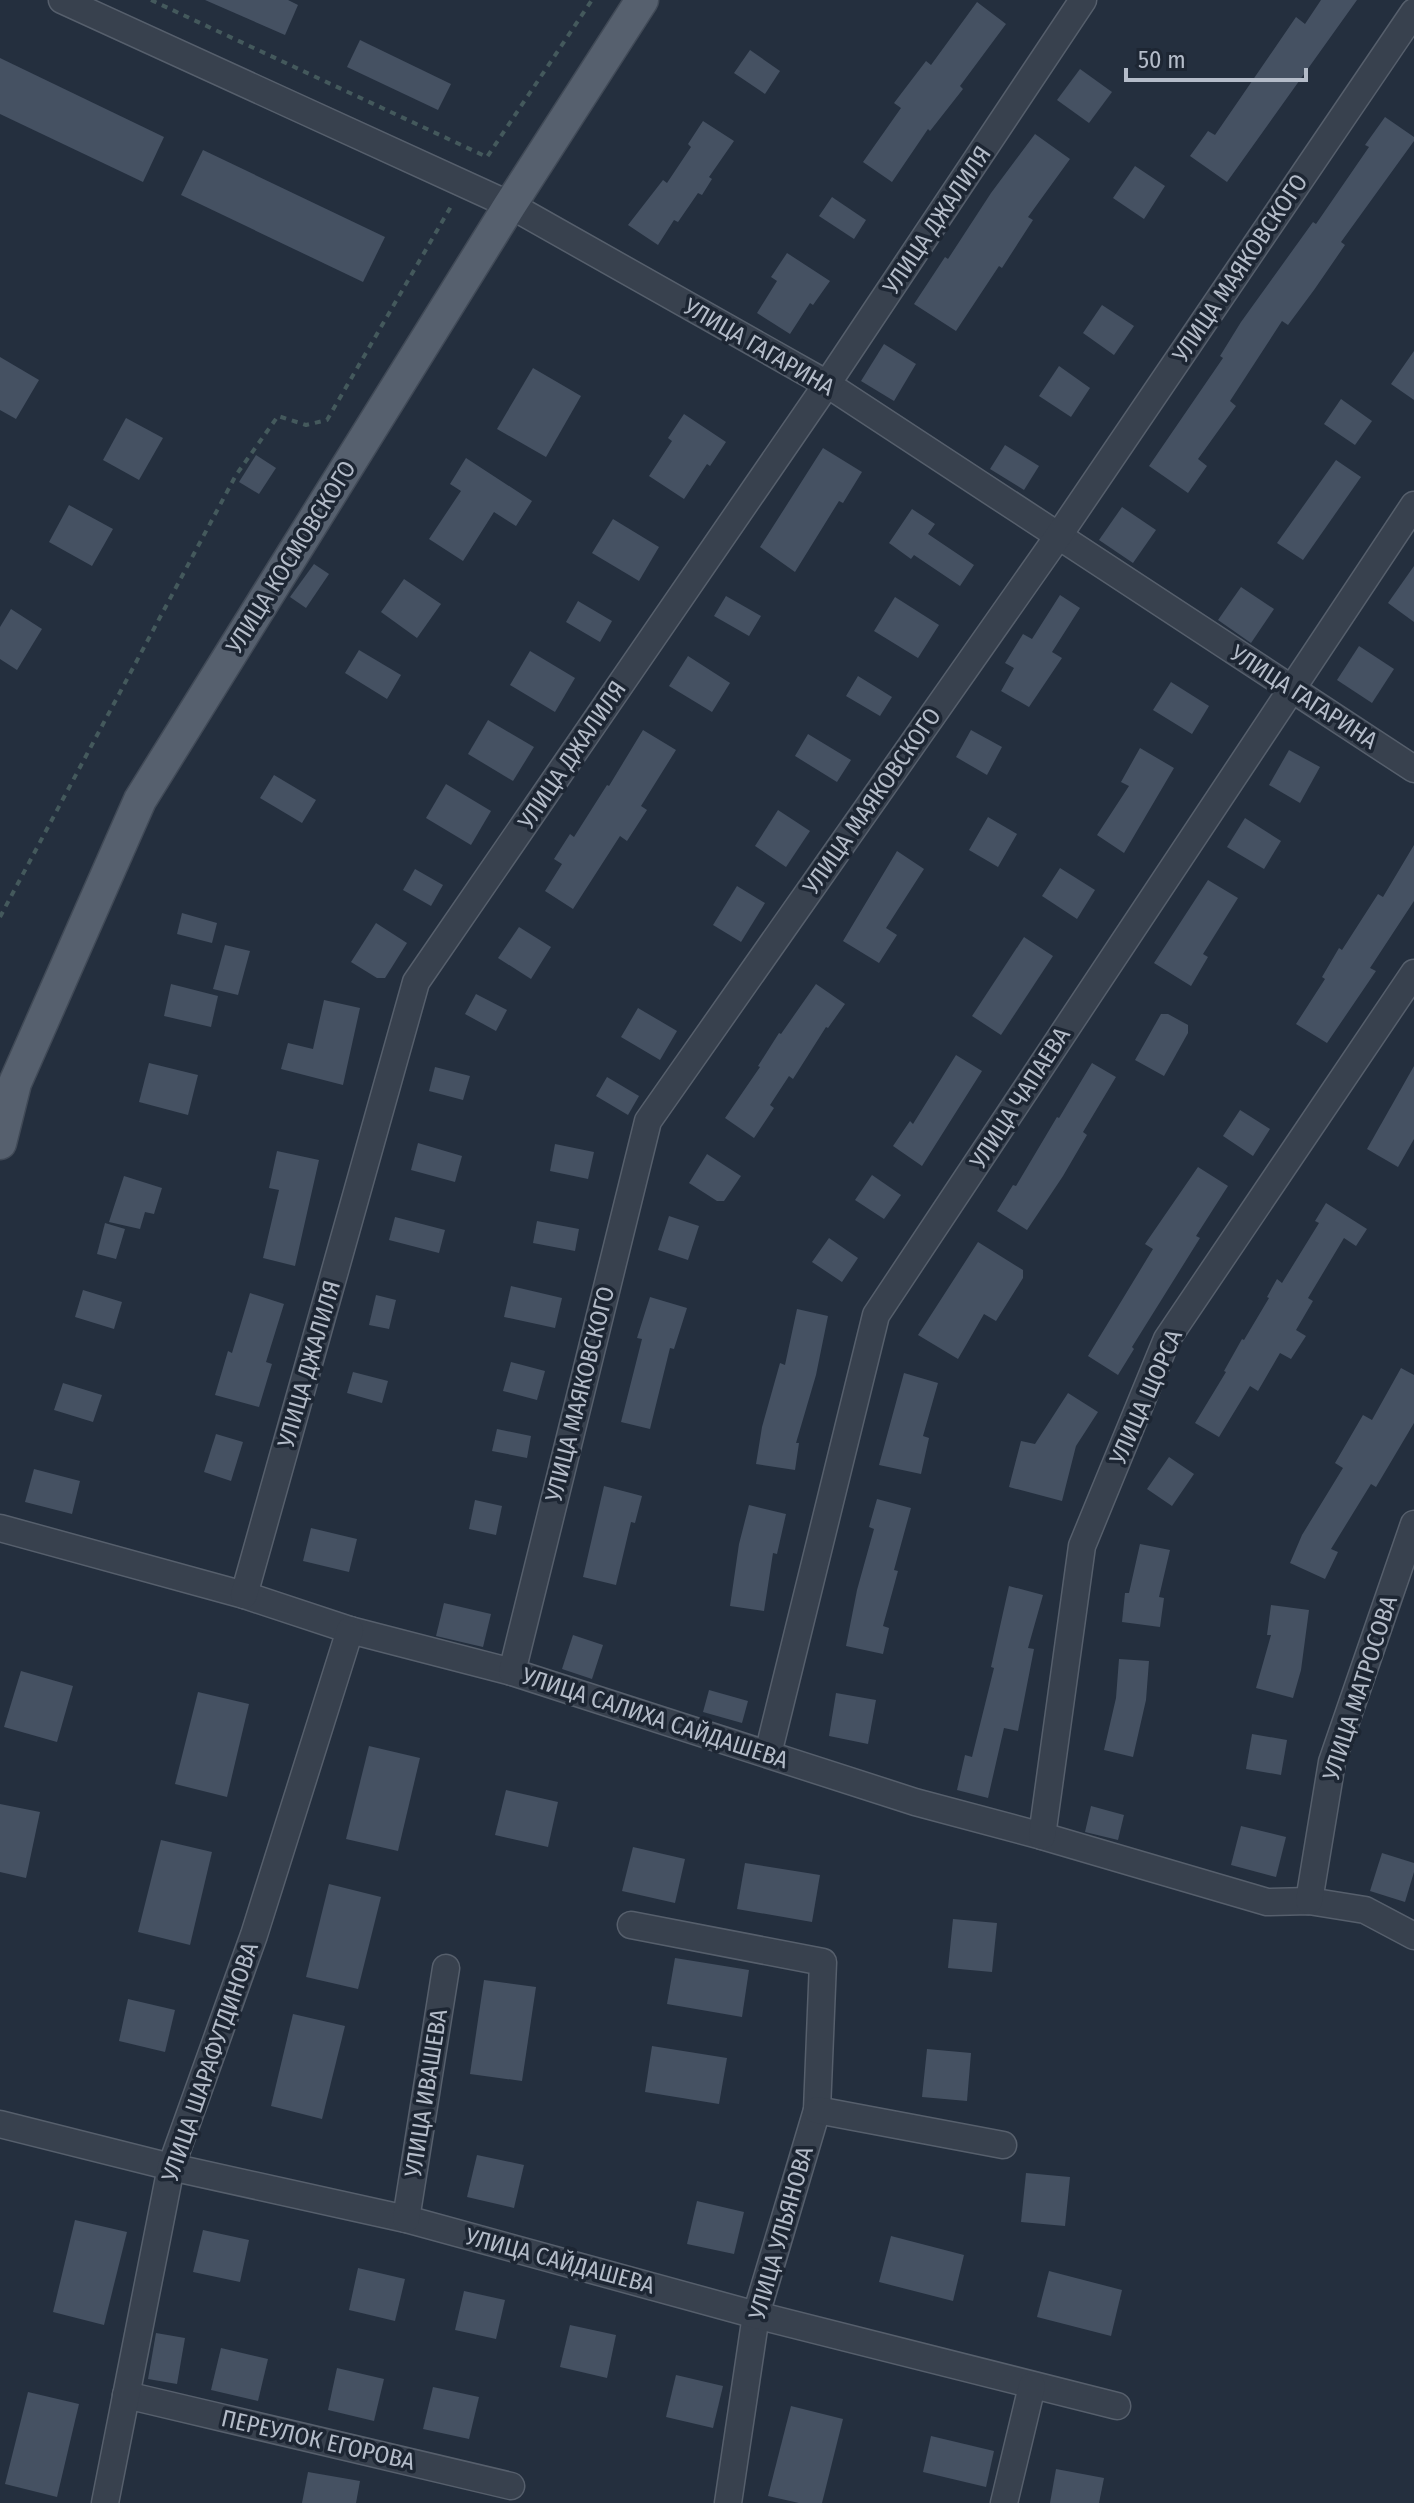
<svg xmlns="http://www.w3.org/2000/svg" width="1414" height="2503" font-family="'Fira Sans Condensed',sans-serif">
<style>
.building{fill:#455162}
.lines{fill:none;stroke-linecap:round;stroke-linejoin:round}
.minor-casing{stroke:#565f6c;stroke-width:29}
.major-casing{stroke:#414a57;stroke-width:35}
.path{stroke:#44595c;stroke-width:4;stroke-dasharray:6 6;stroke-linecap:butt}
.minor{stroke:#38414e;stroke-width:26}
.major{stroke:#56606e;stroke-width:32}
.labels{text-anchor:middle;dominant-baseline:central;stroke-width:7;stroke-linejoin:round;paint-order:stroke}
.street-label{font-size:24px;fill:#b4bcc9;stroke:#1d2633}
</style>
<rect width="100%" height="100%" fill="#242f3e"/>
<g class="building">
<path d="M205,0H288L298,5L285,35Z"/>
<path d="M1321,0H1357L1227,182L1190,156L1208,131L1215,135L1296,17L1305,24Z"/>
<path d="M977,2L1006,24L960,86L963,89L930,131L928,129L892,182L863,162L901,108L894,103L926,61L931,65Z"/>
<path d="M360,40L451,84L438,110L347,67Z"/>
<path d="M750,50L780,71L765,94L734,73Z"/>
<path d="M0,58L164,137L143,182L0,114Z"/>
<path d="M1080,69L1112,92L1089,123L1057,100Z"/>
<path d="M1385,117L1414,137V141L1341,242L1345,245L1314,290L1288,325L1282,321L1230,401L1236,406L1198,459L1207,466L1188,493L1149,466L1223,358L1220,356L1241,322L1313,222L1316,224L1369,147L1365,145Z"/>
<path d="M703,121L734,141L709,177L712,179L702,195L698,193L678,222L674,220L658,245L628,225L663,180L667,183L691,147L688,144Z"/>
<path d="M1035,134L1070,159L1028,217L1033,220L1002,268L999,266L956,331L914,304L945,257L948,259L991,193Z"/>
<path d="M203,150L385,237L363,282L181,195Z"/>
<path d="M1135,166L1165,186L1144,219L1113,198Z"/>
<path d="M832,197L866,220L854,239L819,216Z"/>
<path d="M787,253L830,281L813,305L810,303L790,334L757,313L777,281L771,277Z"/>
<path d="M1102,305L1134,326L1114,355L1083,333Z"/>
<path d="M884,344L916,364L894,401L861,381Z"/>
<path d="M1414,351V400L1391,384Z"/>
<path d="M0,357L39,380L16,419L0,410Z"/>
<path d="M1059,366L1090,388L1071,417L1039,396Z"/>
<path d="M533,368L581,396L546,457L497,429Z"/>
<path d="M1341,399L1372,421L1355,445L1324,424Z"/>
<path d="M684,414L726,442L710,466L707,464L684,499L649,476L672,441L668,438Z"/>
<path d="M126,418L163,438L139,480L103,460Z"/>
<path d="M1005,445L1039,466L1024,490L990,469Z"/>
<path d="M823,448L862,472L843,503L839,501L795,572L760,547Z"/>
<path d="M256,455L276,468L259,494L239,482Z"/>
<path d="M466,458L532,501L516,526L494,512L463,561L429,539L461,491L450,484Z"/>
<path d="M1336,460L1361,477L1303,560L1277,543Z"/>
<path d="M69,505L113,529L92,566L49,542Z"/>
<path d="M1122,507L1156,530L1133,563L1099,540Z"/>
<path d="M912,509L935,524L928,534L974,565L960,586L914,555L911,559L889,543Z"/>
<path d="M613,519L659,547L639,581L592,553Z"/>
<path d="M314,564L329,574L306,608L290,597Z"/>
<path d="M1414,566V622L1388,603Z"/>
<path d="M404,579L441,604L417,638L381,612Z"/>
<path d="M1241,587L1274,609L1251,643L1218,620Z"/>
<path d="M1060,595L1080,608L1052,652L1062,658L1029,707L1001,691L1014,668L1005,663L1023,634L1032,639Z"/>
<path d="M726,596L761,616L749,636L714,616Z"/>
<path d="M895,597L939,625L918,658L874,631Z"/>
<path d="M578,601L612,621L600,642L566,622Z"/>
<path d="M11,609L42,629L17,670L0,659V627Z"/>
<path d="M1359,646L1394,669L1372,703L1337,680Z"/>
<path d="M359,650L401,675L387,699L345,673Z"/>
<path d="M530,651L575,678L555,712L510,685Z"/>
<path d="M688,656L730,683L712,712L669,686Z"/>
<path d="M858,676L892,697L880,716L846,696Z"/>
<path d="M1171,682L1209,706L1192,734L1153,710Z"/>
<path d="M488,720L534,747L513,781L468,754Z"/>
<path d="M643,730L676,750L641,806L647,810L627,841L620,836L573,909L545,891L562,864L554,859L570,834L574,837L607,785L609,786Z"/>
<path d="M971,730L1002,747L987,775L956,757Z"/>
<path d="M808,734L851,760L837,782L795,756Z"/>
<path d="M1140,748L1174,768L1124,853L1097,835L1129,786L1121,782Z"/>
<path d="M1289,750L1320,767L1300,803L1269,785Z"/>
<path d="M274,775L316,800L302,823L260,798Z"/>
<path d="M446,784L491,811L471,845L426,818Z"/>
<path d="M778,810L810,831L786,867L755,846Z"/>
<path d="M988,817L1017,834L998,867L969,850Z"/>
<path d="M1245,818L1281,841L1264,869L1227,847Z"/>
<path d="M1414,845V901L1370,968L1376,971L1327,1043L1296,1024L1325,979L1322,977L1339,948L1342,950L1378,894L1383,897Z"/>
<path d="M897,851L924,869L886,928L897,935L879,963L843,941Z"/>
<path d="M1060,868L1095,890L1077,919L1042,896Z"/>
<path d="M415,869L443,885L431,906L403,890Z"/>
<path d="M1208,880L1238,898L1203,954L1208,957L1191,986L1154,963Z"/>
<path d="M737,886L765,903L741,942L713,925Z"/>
<path d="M182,913L217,923L212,943L177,934Z"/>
<path d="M376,923L407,943L385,978H377L351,962Z"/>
<path d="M519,927L551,947L531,979L498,958Z"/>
<path d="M1024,937L1053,956L1001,1035L972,1016Z"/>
<path d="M225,945L250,951L238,995L213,989Z"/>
<path d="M171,984L218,996L211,1027L164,1016Z"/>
<path d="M816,984L845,1004L828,1028L826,1027L793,1079L789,1076L770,1105L774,1108L754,1138L725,1118L760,1067L758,1066L779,1033L781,1034Z"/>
<path d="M476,994L507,1010L496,1031L465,1014Z"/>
<path d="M324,1000L360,1008L343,1085L281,1069L288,1043L313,1049Z"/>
<path d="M638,1008L677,1031L660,1060L621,1037Z"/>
<path d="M1161,1014H1168L1188,1025V1033L1164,1076L1135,1060Z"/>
<path d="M956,1055L982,1071L922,1166L893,1146L910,1121L913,1124Z"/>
<path d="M149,1063L198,1075L188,1115L139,1102Z"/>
<path d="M1092,1063L1116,1077L1083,1132L1087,1135L1063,1176L1027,1230L997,1211L1013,1185L1016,1186L1057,1117L1059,1118Z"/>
<path d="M1414,1066V1139L1398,1167L1367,1149Z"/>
<path d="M435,1067L470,1076L463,1100L429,1091Z"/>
<path d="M607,1077L639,1096L628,1115L596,1096Z"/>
<path d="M1240,1110L1270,1129L1253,1156L1223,1136Z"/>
<path d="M418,1143L462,1156L455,1182L411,1170Z"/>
<path d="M555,1144L594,1152L588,1179L550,1171Z"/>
<path d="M277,1151L319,1160L295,1266L263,1258L279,1190L269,1188Z"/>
<path d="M707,1154L741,1176L724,1201H717L689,1183Z"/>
<path d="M1198,1167L1228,1186L1196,1236L1200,1238L1132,1347L1134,1349L1118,1375L1088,1356L1153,1249L1145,1244Z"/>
<path d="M872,1175L901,1195L884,1219L855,1200Z"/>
<path d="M124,1176L162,1188L154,1214L145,1212L140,1229L109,1222Z"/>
<path d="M1326,1203L1367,1229L1356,1246L1344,1238L1308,1298L1313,1301L1296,1330L1306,1336L1291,1359L1280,1353L1258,1391L1250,1386L1219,1437L1195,1423L1226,1372L1224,1371L1242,1339L1244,1340L1269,1298L1267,1297L1277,1279L1282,1283L1319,1223L1315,1221Z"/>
<path d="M669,1216L699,1226L688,1260L658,1250Z"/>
<path d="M395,1217L445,1230L439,1253L389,1240Z"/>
<path d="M537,1221L579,1229L575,1251L533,1243Z"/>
<path d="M105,1223L125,1229L116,1259L97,1254Z"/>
<path d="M829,1238L858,1258L842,1282L812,1262Z"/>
<path d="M978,1242L1023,1270V1278L996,1321L984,1314L958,1359L918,1335Z"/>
<path d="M511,1286L562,1298L555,1328L504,1317Z"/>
<path d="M83,1290L122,1302L114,1329L75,1317Z"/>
<path d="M250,1293L284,1304L266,1362L272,1364L259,1407L215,1395L228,1351L232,1353Z"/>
<path d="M376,1295L396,1300L389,1329L369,1325Z"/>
<path d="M650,1297L687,1308L674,1349L670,1348L650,1429L621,1422L642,1339L637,1338Z"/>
<path d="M797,1309L828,1316L816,1375L796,1443H799L795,1470L756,1464L762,1427L780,1363L785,1365Z"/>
<path d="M511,1362L545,1371L537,1400L503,1391Z"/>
<path d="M1401,1368L1414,1375V1423L1376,1487L1371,1484L1331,1549L1338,1552L1325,1579L1290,1563L1302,1535L1343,1468L1335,1463L1363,1415L1372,1420Z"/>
<path d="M353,1372L388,1381L382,1403L347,1393Z"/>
<path d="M904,1373L938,1383L923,1436L929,1438L921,1474L879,1465Z"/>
<path d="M63,1383L102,1395L93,1422L54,1410Z"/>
<path d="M1068,1393L1098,1412L1076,1446L1062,1501L1009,1487L1021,1441L1035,1444Z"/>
<path d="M497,1429L531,1436L527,1458L492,1451Z"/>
<path d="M216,1434L243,1442L231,1481L204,1472Z"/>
<path d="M1169,1457L1194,1474L1172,1506L1147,1489Z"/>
<path d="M34,1469L80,1481L72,1514L25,1502Z"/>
<path d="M604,1486L642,1496L635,1523L631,1522L616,1585L583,1577Z"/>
<path d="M877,1499L911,1508L894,1570L898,1571L883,1626L889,1628L883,1654L846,1646L857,1590L874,1529L869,1527Z"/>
<path d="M475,1500L502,1506L496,1535L469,1529Z"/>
<path d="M749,1505L786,1514L777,1554L773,1553L764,1611L730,1606L739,1544Z"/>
<path d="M311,1528L357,1539L349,1572L303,1561Z"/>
<path d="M1140,1544L1170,1550L1159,1597L1164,1598L1160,1627L1122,1622L1125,1593H1129Z"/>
<path d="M1009,1586L1043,1595L1028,1648L1034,1649L1018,1731L1004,1728L988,1798L957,1790L965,1755L972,1757L994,1668L991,1667Z"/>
<path d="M444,1603L491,1614L483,1647L436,1636Z"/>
<path d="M1271,1605L1309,1610L1301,1670L1293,1698L1256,1688L1271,1635H1267Z"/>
<path d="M573,1635L603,1645L592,1679L562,1669Z"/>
<path d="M1119,1659L1149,1661L1146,1700L1133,1757L1104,1750L1116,1698Z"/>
<path d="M21,1671L73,1686L57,1742L4,1727Z"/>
<path d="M709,1690L748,1701L742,1723L703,1712Z"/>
<path d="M198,1692L249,1704L227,1797L175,1784Z"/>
<path d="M836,1693L876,1700L868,1744L829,1736Z"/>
<path d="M1252,1734L1287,1740L1281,1775L1246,1769Z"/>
<path d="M369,1746L420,1758L398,1851L346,1839Z"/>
<path d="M506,1790L558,1802L548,1847L495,1835Z"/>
<path d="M0,1804L40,1812L26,1878L0,1872Z"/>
<path d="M1091,1806L1124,1815L1118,1840L1085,1832Z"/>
<path d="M1241,1826L1286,1837L1276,1877L1231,1865Z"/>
<path d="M161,1840L212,1852L190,1945L138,1932Z"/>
<path d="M633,1847L685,1859L675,1903L622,1891Z"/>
<path d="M1382,1853L1414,1863V1872L1405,1902L1370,1891Z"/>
<path d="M745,1863L820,1875L812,1922L737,1909Z"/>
<path d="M329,1884L381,1897L358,1989L306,1977Z"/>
<path d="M953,1919L997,1923L992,1972L948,1968Z"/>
<path d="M675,1958L749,1970L742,2017L667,2004Z"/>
<path d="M484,1980L536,1987L522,2081L470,2074Z"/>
<path d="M128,1999L175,2010L165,2052L119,2041Z"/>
<path d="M293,2014L345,2026L322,2119L271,2106Z"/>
<path d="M652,2046L727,2058L719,2104L645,2092Z"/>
<path d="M927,2049L971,2053L967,2101L922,2097Z"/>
<path d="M477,2155L524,2165L514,2208L467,2197Z"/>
<path d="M1026,2173L1070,2177L1065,2226L1021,2222Z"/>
<path d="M697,2201L744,2212L734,2254L687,2244Z"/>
<path d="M75,2220L127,2232L104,2325L53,2312Z"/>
<path d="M203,2230L249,2240L240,2282L193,2272Z"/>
<path d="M891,2236L964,2255L953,2301L879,2282Z"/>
<path d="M358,2268L405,2279L395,2321L349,2310Z"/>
<path d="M1049,2271L1122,2290L1111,2336L1037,2317Z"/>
<path d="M464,2291L505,2300L496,2339L455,2330Z"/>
<path d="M570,2325L616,2335L607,2378L560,2367Z"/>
<path d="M156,2333L185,2338L177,2384L148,2379Z"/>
<path d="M221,2348L268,2359L258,2401L211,2390Z"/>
<path d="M337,2368L384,2379L374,2421L328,2410Z"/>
<path d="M676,2375L723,2386L713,2428L666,2417Z"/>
<path d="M433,2387L479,2397L469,2439L423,2429Z"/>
<path d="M28,2392L79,2404L57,2497L5,2484Z"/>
<path d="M791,2406L843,2419L822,2503H799L768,2496Z"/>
<path d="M931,2436L994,2451L986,2487L923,2472Z"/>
<path d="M1056,2469L1104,2478L1099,2503H1050Z"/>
<path d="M308,2472L360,2481L356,2503H302Z"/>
</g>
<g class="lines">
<g class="minor-casing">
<g id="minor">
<path d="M62,0L510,205L827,384L1414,769"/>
<path d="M0,1528L244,1595L350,1630L512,1672L915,1802L1042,1836L1267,1902L1309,1901L1365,1910L1414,1936"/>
<path d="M244,1595L416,982L827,384L1083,0"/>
<path d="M512,1672L648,1121L1059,535L1414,12"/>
<path d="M768,1754L876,1315L1414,505"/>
<path d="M1042,1836L1082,1546L1167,1339L1414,973"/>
<path d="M1309,1901L1332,1762L1414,1524"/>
<path d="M631,1925L823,1962L817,2110L756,2315L728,2503"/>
<path d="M817,2110L1003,2145"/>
<path d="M0,2124L171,2167L406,2219L756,2315L1117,2406"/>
<path d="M406,2219L446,1968"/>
<path d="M126,2395L511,2486"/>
<path d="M105,2503L171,2167L254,1935L350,1630"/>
<path d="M1004,2503L1032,2386"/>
</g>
</g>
<g class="major-casing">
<path id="major" d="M0,1143L15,1083L140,800L510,205L642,0"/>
</g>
<g class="path">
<path d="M151,0L487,157L592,0"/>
<path d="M0,917L236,475L278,416L306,425L327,420L453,203"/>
</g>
<use href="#minor" class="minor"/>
<use href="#major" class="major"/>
</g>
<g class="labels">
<g class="street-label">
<text transform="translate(937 220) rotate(-56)">УЛИЦА ДЖАЛИЛЯ</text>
<text transform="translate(1240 268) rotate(-56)">УЛИЦА МАЯКОВСКОГО</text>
<text transform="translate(759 347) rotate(30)">УЛИЦА ГАГАРИНА</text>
<text transform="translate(291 557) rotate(-58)">УЛИЦА КОСМОВСКОГО</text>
<text transform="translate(1304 697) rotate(33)">УЛИЦА ГАГАРИНА</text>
<text transform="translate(572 755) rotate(-56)">УЛИЦА ДЖАЛИЛЯ</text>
<text transform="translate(872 801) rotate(-55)">УЛИЦА МАЯКОВСКОГО</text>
<text transform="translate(1020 1098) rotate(-57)">УЛИЦА ЧАПАЕВА</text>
<text transform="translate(309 1364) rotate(-74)">УЛИЦА ДЖАЛИЛЯ</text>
<text transform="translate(580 1394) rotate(-76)">УЛИЦА МАЯКОВСКОГО</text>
<text transform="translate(1146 1397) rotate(-66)">УЛИЦА ЩОРСА</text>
<text transform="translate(1360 1688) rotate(-72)">УЛИЦА МАТРОСОВА</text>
<text transform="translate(655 1718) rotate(18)">УЛИЦА САЛИХА САЙДАШЕВА</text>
<text transform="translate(210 2062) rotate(-71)">УЛИЦА ШАРАФУТДИНОВА</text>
<text transform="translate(426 2093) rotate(-81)">УЛИЦА ИВАШЕВА</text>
<text transform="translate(781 2233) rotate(-74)">УЛИЦА УЛЬЯНОВА</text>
<text transform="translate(560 2261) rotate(15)">УЛИЦА САЙДАШЕВА</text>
<text transform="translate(318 2440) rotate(13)">ПЕРЕУЛОК ЕГОРОВА</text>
</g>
</g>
<path d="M1126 68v12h180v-12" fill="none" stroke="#b4bcc9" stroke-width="4"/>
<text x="1138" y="68" font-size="24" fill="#b4bcc9" stroke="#1d2633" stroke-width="6" paint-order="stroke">50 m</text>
</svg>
